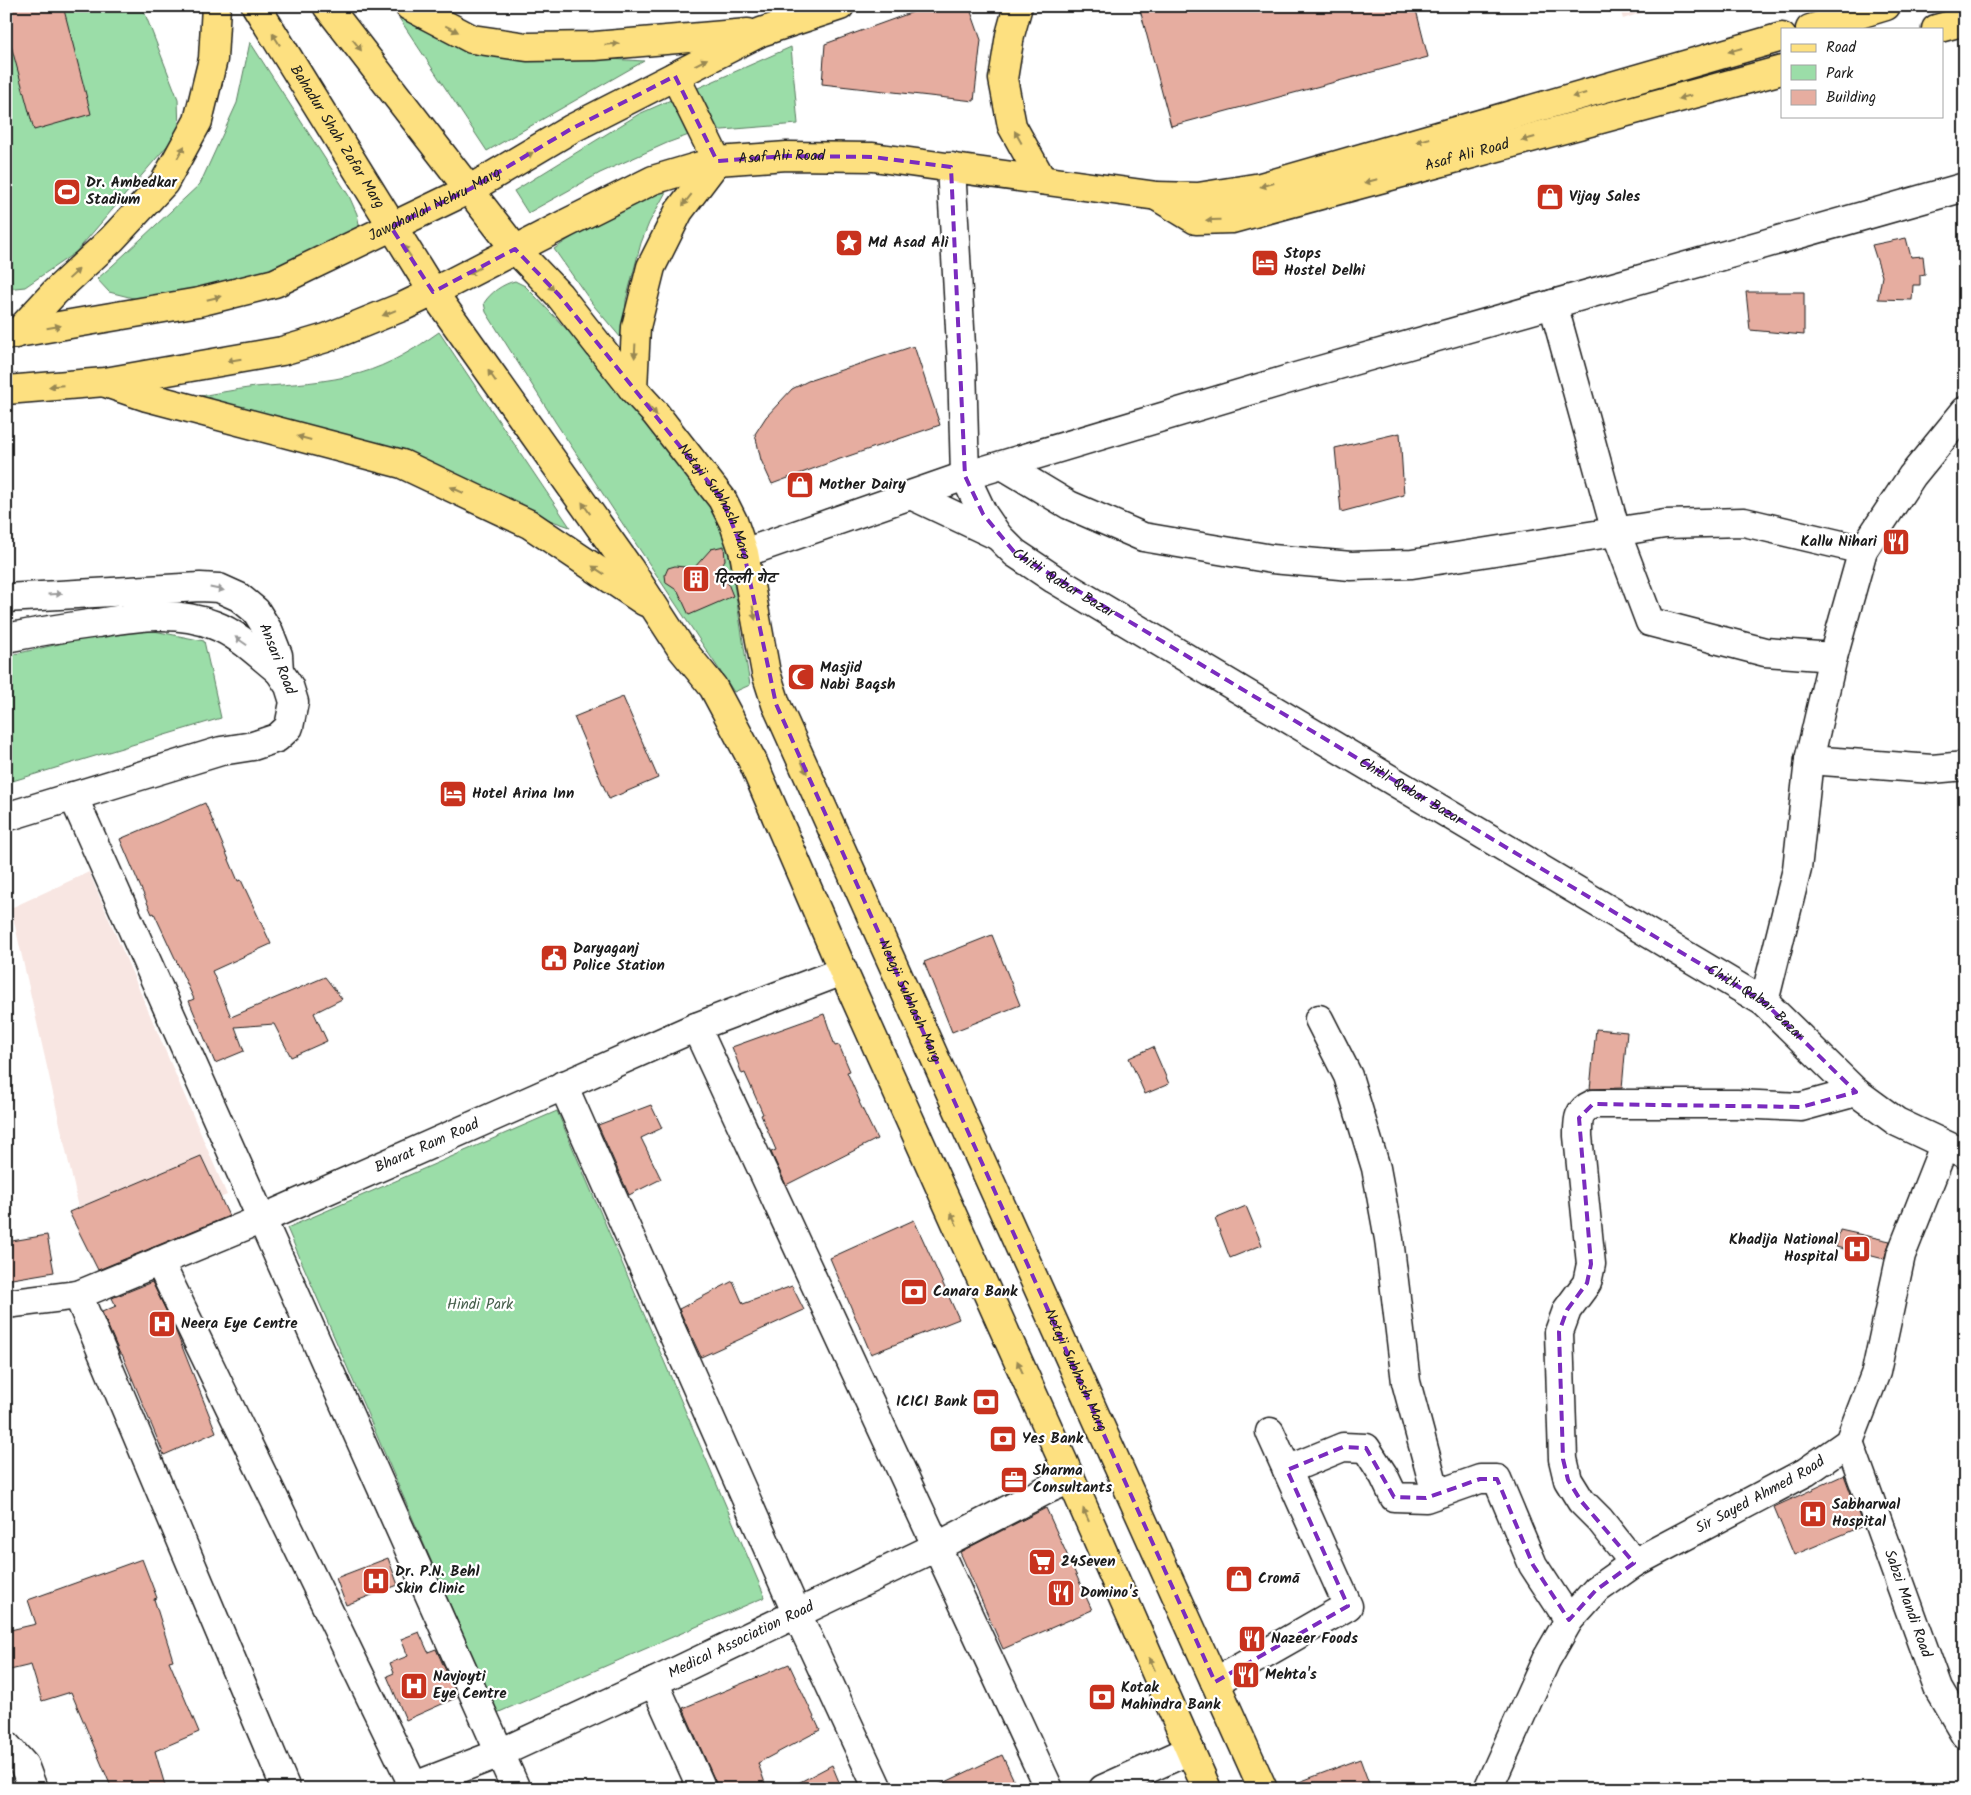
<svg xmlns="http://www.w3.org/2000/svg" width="1971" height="1795" font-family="Kalam,'Playpen Sans Deva',sans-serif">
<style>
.built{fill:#f8e6e2}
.green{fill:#9bdda8;stroke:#5c7c62}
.building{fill:#e6ada0;stroke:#1c1c1c}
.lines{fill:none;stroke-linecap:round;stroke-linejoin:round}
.minor-casing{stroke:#1c1c1c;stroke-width:31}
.major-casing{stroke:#1c1c1c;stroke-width:31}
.minor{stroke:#fff;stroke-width:28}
.major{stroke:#fde080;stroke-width:28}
.oneway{fill:#988853}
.oneway2{fill:#999}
.marked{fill:none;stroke:#7b2cbf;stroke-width:4;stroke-dasharray:10 6;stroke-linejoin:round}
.labels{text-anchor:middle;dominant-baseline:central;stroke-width:4.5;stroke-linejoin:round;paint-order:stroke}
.street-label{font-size:15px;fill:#1c1c1c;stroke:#fff}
.poi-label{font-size:15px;font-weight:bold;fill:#1c1c1c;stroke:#fff;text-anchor:start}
.park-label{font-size:15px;fill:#48604d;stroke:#fff}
</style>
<rect width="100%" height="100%" fill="#fff"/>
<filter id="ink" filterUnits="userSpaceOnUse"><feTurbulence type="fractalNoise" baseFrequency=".02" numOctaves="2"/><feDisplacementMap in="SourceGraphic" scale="10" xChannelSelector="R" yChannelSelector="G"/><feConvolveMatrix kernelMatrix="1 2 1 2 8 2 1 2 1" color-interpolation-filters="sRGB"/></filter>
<g filter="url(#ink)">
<g class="built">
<path d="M1619,6H1661L1623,19Z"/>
<path d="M89,872L227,1195L89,1252L11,908Z"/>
</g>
<g class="green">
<path d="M6,6H142L178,99L179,132L76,252L25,287L6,289Z"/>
<path d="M399,18L430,31L592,58L644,61L487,151Z"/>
<path d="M250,42L349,196L357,214L360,229L336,262L141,300L109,292L97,279L112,266L200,184L237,103Z"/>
<path d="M791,47L798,124L697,132L667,143L600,173L528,213L514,191L639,114Z"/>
<path d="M667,190L649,223L641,243L626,300L625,334L621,338L594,306L554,249C589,225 627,203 667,190Z"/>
<path d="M515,281L525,286L534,295L635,402L724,521L750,685L734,692L556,423L486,312L484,303C491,292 503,284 515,281Z"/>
<path d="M439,332L570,527L190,398C211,394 233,390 255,387C290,384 327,383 361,373C389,365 415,349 439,332Z"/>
<path d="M134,627L204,641L221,718L6,783V656Z"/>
<path d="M557,1111L765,1597L497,1713L287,1228Z"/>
</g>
<g class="building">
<path d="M6,6H63L91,114L34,130L6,27Z"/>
<path d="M913,6H969L981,40L974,101L822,84L825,44L913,12Z"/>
<path d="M1139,6H1415L1428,57L1171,126Z"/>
<path d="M1906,238L1911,257L1923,256L1925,274L1920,275V285H1913L1912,300L1878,299L1882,276L1872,245Z"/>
<path d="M1746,292H1804V335L1750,330Z"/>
<path d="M914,346L940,425L834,461L772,484L761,460L755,434L766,417L792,389L808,381Z"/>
<path d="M1400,433L1404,495L1341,512L1335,448Z"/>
<path d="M724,546L725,560L721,566L733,596L689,615L678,591L666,583L665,575L668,568L675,566L694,568L711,549Z"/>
<path d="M623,697L658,778L609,799L574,717Z"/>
<path d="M205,803L238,881L241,880L271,944L212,971L231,1017L325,977L342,999L314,1013L327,1041L291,1057L274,1024L235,1027L244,1051L215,1063L189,1001L194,999L154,913L152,914L120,839Z"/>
<path d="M992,935L1020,1005L952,1032L924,962Z"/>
<path d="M824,1014L835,1046L839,1045L850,1071L847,1072L860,1102H859L877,1139L786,1185L771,1152L776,1150L761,1115L763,1114L745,1073L742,1074L732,1047Z"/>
<path d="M1596,1029L1627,1032L1622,1088L1590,1089Z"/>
<path d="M1153,1047L1169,1084L1145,1094L1129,1058Z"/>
<path d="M651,1105L662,1128L641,1138L661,1179L629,1195L598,1125Z"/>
<path d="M201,1156L229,1216L98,1270L69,1212Z"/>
<path d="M1246,1206L1262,1245L1230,1258L1215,1219Z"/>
<path d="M914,1220L959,1319L871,1354L830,1258Z"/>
<path d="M1840,1230L1890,1241L1884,1259L1836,1247Z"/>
<path d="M47,1235L54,1272L6,1280V1242Z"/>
<path d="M733,1281L743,1304L792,1286L804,1310L701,1357L679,1309Z"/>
<path d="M152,1282L175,1329L216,1432L164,1455L122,1354H120L102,1312L116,1306L112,1298Z"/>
<path d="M1844,1475L1863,1526L1794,1555L1774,1507Z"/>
<path d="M1046,1508L1092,1610L1003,1649L960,1552Z"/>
<path d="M388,1558L398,1585L346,1605L336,1578Z"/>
<path d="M142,1559L157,1598L154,1599L173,1660L169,1661L199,1732L155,1751L166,1789H112L71,1692L42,1701L31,1665L6,1671V1631L36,1624L28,1600Z"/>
<path d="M419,1632L428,1652L436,1649L458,1697L406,1720L387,1676L394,1673L390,1663L408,1656L401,1639Z"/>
<path d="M789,1664L820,1730L758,1763L767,1789H717L716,1783L683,1708Z"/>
<path d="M1002,1755L1018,1789H931Z"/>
<path d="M1360,1759L1371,1789H1286V1787Z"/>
<path d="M832,1765L842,1789H787Z"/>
</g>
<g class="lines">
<g class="minor-casing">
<g id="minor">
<path id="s1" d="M951,167L962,364L965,476L983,514L998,536L1015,553L1054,579L1764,1002L1856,1092L1897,1122L1965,1154"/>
<path d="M1553,304L1616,532L1650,622L1765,652L1833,657"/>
<path d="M1004,466L1069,505L1143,537L1272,559L1351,566L1412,564L1665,524L1744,522L1863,550"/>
<path d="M911,495L998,536"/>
<path d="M744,553L965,476L1296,377L1965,187"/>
<path d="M6,598L200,587L219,588L239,597L256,611L269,632L278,655L279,671L289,686L294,702L289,727L277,738L253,746L221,751L6,817"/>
<path d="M6,638C36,632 67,627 97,623C136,617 176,610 214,625C238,634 259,655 279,671"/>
<path d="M1809,760L1932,769L1965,766"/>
<path d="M73,796L516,1789"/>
<path d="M1764,1002L1797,869L1809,760L1833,657L1863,550L1912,476L1965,411"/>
<path d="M1319,1019L1348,1076L1376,1168L1389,1239L1406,1382L1436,1494"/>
<path d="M696,1027L1049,1789"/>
<path d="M563,1085L797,1614L878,1789"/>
<path d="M159,1261L415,1789"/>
<path d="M78,1295L286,1789"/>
<path id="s2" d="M6,1304L78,1295L262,1219L696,1027L843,971"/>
<path id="s3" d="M1849,1442L1938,1688L1965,1734"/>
<path d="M1287,1470L1343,1447L1366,1448L1384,1476L1394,1497L1426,1498L1480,1479H1497L1533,1565L1569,1620"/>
<path d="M1634,1563L1600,1520L1581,1501L1568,1480L1563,1459L1559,1332L1567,1310L1587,1283L1591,1264L1578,1136C1578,1120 1577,1111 1593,1104H1737L1801,1107L1856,1092"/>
<path d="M654,1682L702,1789"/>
<path d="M1215,1682L1348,1606L1270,1432"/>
<path d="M6,1745L24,1765L33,1789"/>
<path id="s4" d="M407,1789L500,1753L654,1682L938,1546L1048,1489L1071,1479"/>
<path d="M1103,1789L1190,1750"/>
<path id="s5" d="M1488,1789L1546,1660L1569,1620L1596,1590L1634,1563L1806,1472L1849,1442L1876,1372L1901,1255L1944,1146"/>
</g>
</g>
<g class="major-casing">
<g id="major">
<path id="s6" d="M256,6L433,292L629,568L681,648L713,687L752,760L843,971L1071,1479L1207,1789"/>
<path id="s7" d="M327,6L515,249L559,295L633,389L655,413L722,499L733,521L744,553L766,673L776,704L1263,1789"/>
<path d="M409,6L472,39L527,47L595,46L748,33"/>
<path d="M1018,6L1010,35L1003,79L1012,126L1042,180"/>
<path d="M1810,29L1886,6"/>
<path d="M1936,29L1965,21"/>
<path id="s8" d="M1158,197L1196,220L1232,219L1782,70"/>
<path d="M16,334L55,292L112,239L164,183L198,121L213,59L216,6"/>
<path id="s9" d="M6,335L199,302L275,283L470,189L571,129L761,32L840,6"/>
<path d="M106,383L147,397L402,464L529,524L645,602"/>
<path d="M633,389L636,327L651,267L679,211L717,161L675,76"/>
<path id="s10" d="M6,390L105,382L282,351L326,338L402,307L433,292L567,223L653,180L717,161L787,156L873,157L1157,196L1198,197L1261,187L1782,37"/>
</g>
</g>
<use href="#minor" class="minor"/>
<use href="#major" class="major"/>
</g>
<defs><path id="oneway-solid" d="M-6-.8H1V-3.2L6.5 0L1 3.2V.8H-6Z" transform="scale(1.25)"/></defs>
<g class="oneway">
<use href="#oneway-solid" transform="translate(452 29) rotate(26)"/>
<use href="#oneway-solid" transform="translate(276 39) rotate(-122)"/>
<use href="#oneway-solid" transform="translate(612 44) rotate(-5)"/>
<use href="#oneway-solid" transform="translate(357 45) rotate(52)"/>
<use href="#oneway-solid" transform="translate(1735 50) rotate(164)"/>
<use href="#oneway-solid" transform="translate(701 62) rotate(-27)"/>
<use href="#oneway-solid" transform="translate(1579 95) rotate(164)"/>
<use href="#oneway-solid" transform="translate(1685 97) rotate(165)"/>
<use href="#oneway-solid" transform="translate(1018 137) rotate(-119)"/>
<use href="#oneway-solid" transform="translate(1528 139) rotate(165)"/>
<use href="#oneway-solid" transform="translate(1423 140) rotate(164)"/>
<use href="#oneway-solid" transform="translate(181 152) rotate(-61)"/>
<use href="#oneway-solid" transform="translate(527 156) rotate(-31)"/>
<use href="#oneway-solid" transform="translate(1371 181) rotate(165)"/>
<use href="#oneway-solid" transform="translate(1267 185) rotate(165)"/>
<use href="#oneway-solid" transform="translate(687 200) rotate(128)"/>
<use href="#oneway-solid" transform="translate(1213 220) rotate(178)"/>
<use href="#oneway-solid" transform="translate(407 251) rotate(-123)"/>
<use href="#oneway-solid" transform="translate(474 271) rotate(152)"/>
<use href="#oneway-solid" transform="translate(74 274) rotate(-43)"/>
<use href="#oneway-solid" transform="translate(549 285) rotate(46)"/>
<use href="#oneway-solid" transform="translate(214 298) rotate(-14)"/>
<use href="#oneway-solid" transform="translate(389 313) rotate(158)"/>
<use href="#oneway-solid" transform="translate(54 327) rotate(-10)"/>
<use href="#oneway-solid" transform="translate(635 351) rotate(93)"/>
<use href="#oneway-solid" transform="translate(234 360) rotate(170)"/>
<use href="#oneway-solid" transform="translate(492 376) rotate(-125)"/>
<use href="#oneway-solid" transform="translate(56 386) rotate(175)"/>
<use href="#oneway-solid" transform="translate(652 410) rotate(48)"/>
<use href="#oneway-solid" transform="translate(304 438) rotate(-165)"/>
<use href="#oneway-solid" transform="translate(457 490) rotate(-155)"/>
<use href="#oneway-solid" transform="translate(586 508) rotate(-125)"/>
<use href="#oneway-solid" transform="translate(598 570) rotate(-146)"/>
<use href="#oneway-solid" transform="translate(754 613) rotate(79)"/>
<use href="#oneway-solid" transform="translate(804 767) rotate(66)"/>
<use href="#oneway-solid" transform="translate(954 1219) rotate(-114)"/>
<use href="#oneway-solid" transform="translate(1020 1367) rotate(-114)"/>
<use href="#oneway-solid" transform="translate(1086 1515) rotate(-114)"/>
<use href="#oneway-solid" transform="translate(1152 1664) rotate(-114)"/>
</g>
<g class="oneway2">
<use href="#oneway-solid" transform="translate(217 589) rotate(12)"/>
<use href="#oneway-solid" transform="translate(55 594) rotate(-4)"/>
<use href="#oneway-solid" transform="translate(241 641) rotate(-145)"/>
</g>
</g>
<path class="marked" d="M675,76L717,161L787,156L873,157L951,167L965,476L983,514L1015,553L1764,1002L1856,1092L1801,1107L1593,1104L1579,1118L1591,1264L1587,1283L1567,1310L1559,1332L1563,1459L1568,1480L1581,1501L1634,1563L1596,1590L1569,1620L1533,1565L1497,1479H1480L1426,1498L1394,1497L1366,1448L1343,1447L1287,1470L1348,1606L1215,1682L776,704L744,553L722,499L559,295L515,249L433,292L391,227L470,189L571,129Z"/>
<defs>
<g id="stadium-square" transform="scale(1.4375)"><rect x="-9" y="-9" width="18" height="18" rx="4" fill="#c8321e" stroke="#fff"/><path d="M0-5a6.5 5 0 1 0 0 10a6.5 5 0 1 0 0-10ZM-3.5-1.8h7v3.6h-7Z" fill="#fff"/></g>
<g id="shop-square" transform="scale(1.4375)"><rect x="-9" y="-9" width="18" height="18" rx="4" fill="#c8321e" stroke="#fff"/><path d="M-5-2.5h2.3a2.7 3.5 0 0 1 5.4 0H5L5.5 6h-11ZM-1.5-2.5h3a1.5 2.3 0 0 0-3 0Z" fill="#fff"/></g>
<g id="sight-square" transform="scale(1.4375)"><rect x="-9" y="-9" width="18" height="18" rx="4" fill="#c8321e" stroke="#fff"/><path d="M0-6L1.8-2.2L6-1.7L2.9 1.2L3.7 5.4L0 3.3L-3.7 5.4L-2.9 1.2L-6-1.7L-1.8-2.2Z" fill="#fff"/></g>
<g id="hotel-square" transform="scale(1.4375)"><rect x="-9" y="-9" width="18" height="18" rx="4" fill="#c8321e" stroke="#fff"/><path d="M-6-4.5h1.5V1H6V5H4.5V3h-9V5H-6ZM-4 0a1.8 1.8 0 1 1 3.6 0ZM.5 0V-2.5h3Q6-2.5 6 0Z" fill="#fff"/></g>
<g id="restaurant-square" transform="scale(1.4375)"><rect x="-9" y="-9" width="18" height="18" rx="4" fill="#c8321e" stroke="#fff"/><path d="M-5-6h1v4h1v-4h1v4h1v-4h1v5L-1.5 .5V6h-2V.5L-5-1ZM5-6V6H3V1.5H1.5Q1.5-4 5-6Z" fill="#fff"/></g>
<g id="building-square" transform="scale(1.4375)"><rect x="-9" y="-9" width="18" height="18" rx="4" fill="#c8321e" stroke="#fff"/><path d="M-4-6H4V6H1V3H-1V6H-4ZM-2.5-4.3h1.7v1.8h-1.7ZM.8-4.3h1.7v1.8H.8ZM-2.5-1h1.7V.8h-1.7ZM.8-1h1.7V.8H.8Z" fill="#fff"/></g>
<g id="mosque-square" transform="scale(1.4375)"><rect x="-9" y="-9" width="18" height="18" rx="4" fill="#c8321e" stroke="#fff"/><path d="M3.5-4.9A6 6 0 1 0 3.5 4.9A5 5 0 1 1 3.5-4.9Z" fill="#fff"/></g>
<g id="civic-square" transform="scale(1.4375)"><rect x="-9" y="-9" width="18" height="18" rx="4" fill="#c8321e" stroke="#fff"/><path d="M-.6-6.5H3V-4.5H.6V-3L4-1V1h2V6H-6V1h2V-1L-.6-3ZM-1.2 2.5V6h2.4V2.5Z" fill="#fff"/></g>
<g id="hospital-square" transform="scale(1.4375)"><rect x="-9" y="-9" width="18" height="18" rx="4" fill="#c8321e" stroke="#fff"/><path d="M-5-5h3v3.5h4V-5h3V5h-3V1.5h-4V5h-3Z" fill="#fff"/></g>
<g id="bank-square" transform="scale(1.4375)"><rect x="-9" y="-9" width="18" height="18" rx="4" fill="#c8321e" stroke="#fff"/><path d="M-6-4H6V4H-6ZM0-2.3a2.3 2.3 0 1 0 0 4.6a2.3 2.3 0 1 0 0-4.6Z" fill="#fff"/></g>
<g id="office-square" transform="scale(1.4375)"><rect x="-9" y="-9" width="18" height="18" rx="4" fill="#c8321e" stroke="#fff"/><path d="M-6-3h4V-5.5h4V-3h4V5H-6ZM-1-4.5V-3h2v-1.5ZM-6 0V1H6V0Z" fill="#fff"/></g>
<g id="supermarket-square" transform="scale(1.4375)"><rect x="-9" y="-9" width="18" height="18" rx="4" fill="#c8321e" stroke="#fff"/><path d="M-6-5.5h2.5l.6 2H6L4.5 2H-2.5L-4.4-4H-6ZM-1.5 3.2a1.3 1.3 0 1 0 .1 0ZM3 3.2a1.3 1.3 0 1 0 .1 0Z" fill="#fff"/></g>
</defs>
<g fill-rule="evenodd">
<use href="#stadium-square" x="67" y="192"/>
<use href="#shop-square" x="1550" y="197"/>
<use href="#sight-square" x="849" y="243"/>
<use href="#hotel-square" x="1265" y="263"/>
<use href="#shop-square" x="800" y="485"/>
<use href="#restaurant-square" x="1896" y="542"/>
<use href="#building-square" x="696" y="579"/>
<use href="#mosque-square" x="801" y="677"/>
<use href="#hotel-square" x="453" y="794"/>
<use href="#civic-square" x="554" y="958"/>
<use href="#hospital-square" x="1857" y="1249"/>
<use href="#bank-square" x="914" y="1292"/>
<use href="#hospital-square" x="162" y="1324"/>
<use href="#bank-square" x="986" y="1402"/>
<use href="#bank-square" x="1003" y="1439"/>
<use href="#office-square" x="1014" y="1480"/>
<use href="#hospital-square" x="1813" y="1514"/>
<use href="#supermarket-square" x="1042" y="1562"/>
<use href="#shop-square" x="1239" y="1579"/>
<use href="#hospital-square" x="376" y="1581"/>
<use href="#restaurant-square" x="1061" y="1593"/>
<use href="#restaurant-square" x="1252" y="1639"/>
<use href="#restaurant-square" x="1246" y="1675"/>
<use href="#hospital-square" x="414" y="1686"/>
<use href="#bank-square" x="1102" y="1697"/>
</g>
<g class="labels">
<g class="street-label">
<text stroke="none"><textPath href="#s6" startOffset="154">Bahadur Shah Zafar Marg</textPath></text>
<text stroke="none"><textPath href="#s8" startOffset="324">Asaf Ali Road</textPath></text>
<text stroke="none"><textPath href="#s10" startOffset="820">Asaf Ali Road</textPath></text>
<text stroke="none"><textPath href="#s9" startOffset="452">Jawaharlal Nehru Marg</textPath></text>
<text stroke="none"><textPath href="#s7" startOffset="631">Netaji Subhash Marg</textPath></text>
<text stroke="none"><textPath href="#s1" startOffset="459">Chitli Qabar Bazar</textPath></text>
<text transform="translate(277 659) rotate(68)">Ansari Road</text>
<text stroke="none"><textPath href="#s1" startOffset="864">Chitli Qabar Bazar</textPath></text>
<text stroke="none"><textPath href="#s7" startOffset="1171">Netaji Subhash Marg</textPath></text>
<text stroke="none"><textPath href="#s1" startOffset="1269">Chitli Qabar Bazar</textPath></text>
<text stroke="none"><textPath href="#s2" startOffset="452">Bharat Ram Road</textPath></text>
<text stroke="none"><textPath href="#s7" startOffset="1576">Netaji Subhash Marg</textPath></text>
<text stroke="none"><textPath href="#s5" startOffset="418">Sir Sayed Ahmed Road</textPath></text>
<text stroke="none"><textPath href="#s3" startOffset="172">Sabzi Mandi Road</textPath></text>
<text stroke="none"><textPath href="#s4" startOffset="366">Medical Association Road</textPath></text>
</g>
<g class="poi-label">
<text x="86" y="183">Dr. Ambedkar<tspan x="86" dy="17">Stadium</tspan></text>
<text x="1569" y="197">Vijay Sales</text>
<text x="868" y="243">Md Asad Ali</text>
<text x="1284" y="254">Stops<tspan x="1284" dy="17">Hostel Delhi</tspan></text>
<text x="819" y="485">Mother Dairy</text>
<text x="1877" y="542" text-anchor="end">Kallu Nihari</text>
<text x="715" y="579">दिल्ली गेट</text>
<text x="820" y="668">Masjid<tspan x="820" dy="17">Nabi Baqsh</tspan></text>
<text x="472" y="794">Hotel Arina Inn</text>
<text x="573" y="949">Daryaganj<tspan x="573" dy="17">Police Station</tspan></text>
<text x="1838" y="1240" text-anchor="end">Khadija National<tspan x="1838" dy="17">Hospital</tspan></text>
<text x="933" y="1292">Canara Bank</text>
<text x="181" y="1324">Neera Eye Centre</text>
<text x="967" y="1402" text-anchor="end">ICICI Bank</text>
<text x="1022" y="1439">Yes Bank</text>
<text x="1033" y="1471">Sharma<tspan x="1033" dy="17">Consultants</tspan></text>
<text x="1832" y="1505">Sabharwal<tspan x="1832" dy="17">Hospital</tspan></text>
<text x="1061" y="1562">24Seven</text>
<text x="395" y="1572">Dr. P.N. Behl<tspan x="395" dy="17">Skin Clinic</tspan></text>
<text x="1258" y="1579">Cromā</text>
<text x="1080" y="1593">Domino's</text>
<text x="1271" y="1639">Nazeer Foods</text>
<text x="1265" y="1675">Mehta's</text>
<text x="433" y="1677">Navjoyti<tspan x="433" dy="17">Eye Centre</tspan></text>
<text x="1121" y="1688">Kotak<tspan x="1121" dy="17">Mahindra Bank</tspan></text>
</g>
<g class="park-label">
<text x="480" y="1305">Hindi Park</text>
</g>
</g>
<rect width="1971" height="1795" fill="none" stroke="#fff" stroke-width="25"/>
<rect x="12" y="12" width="1946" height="1770" fill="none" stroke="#1c1c1c" stroke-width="2" filter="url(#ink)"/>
<rect x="1781" y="28" width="162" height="90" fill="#ffffff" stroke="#a4a4a4"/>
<rect x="1791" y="44" width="25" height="8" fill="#fde080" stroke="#a4a4a4"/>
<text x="1826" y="52" font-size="15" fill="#1c1c1c">Road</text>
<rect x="1791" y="65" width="25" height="15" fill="#9bdda8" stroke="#a4a4a4"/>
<text x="1826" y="78" font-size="15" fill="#1c1c1c">Park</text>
<rect x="1791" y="90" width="25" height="15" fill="#e6ada0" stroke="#a4a4a4"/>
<text x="1826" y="102" font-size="15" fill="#1c1c1c">Building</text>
</svg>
